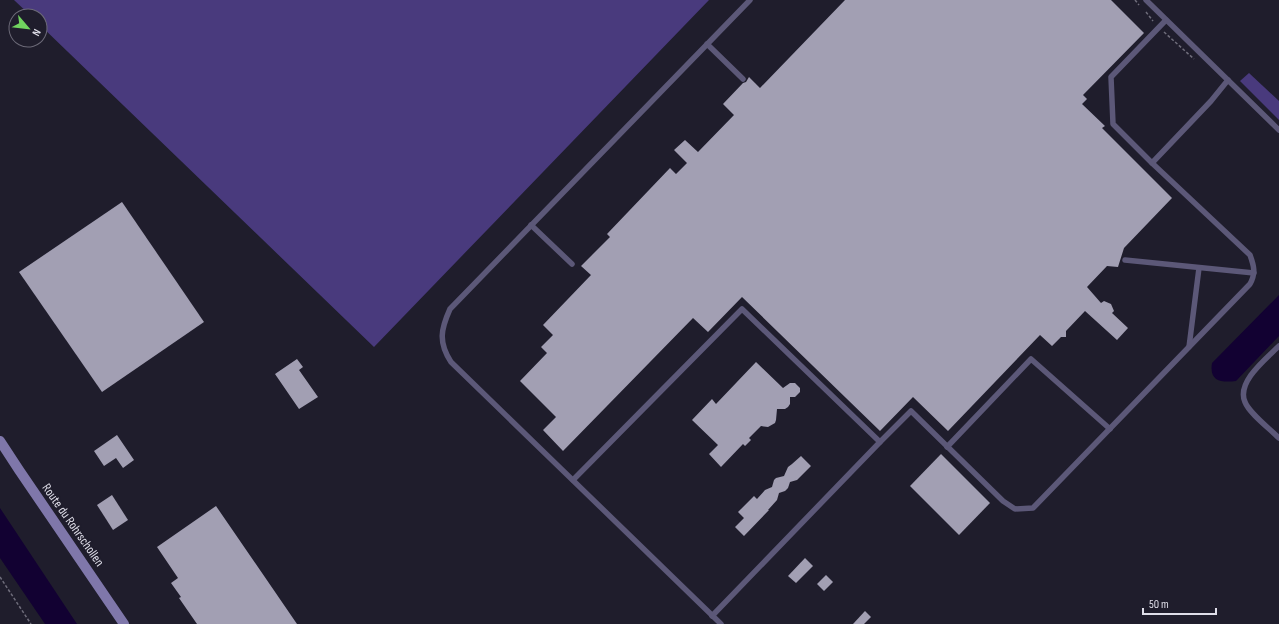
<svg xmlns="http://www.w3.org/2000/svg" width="1279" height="624" font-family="'Sofia Sans Condensed',sans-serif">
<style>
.green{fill:#493a7d}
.water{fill:#120132}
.building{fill:#a29fb3}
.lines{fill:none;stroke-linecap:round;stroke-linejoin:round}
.path{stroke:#6f6d7b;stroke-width:1.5;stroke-dasharray:3 2;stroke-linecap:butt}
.lane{stroke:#5c5878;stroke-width:5.5}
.secondary{stroke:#7f77aa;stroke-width:10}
.labels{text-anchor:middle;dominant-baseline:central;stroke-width:4;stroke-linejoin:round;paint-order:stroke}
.street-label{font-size:13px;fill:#dfdee9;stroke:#1f1d2c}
</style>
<rect width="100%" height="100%" fill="#1f1d2c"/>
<g class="green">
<path d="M14,0H709L374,347L40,25V16H31Z"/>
<path d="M1249,73L1279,101V120L1240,81Z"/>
</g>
<g class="water">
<path d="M1279,295V336L1236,381C1221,383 1209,381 1212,363Z"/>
<path d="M0,508L77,624H45L0,558Z"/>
</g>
<g class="building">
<path d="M845,0H1111L1144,33L1083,95L1087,99L1082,104L1105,126L1102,128L1172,198L1124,248L1118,267L1107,266L1087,287L1101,303L1104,301L1111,304L1114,311L1112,313L1128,328L1117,340L1085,311L1066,331V337H1061L1052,346L1040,335L948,431L913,397L880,431L742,297L708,332L693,318L563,451L543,430L556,417L520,381L547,353L541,347L553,335L543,325L591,275L581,266L610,237L607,234L670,168L676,174L687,163L674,150L685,140L698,152L734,115L723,104L743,83L746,82L749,77L760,88Z"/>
<path d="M122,202L204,322L102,392L19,272Z"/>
<path d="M297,359L303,367L299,370L318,397L299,409L275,374Z"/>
<path d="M756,362L783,388L790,383H795L800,388V392L795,397H790V404L788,407L785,409H777L776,420L775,423L768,427L761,426L749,438L751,440L745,446L743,444L721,467L709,454L718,445L692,420L712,399L716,404Z"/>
<path d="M117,435L134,460L123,468L116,458L104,466L94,451Z"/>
<path d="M941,454L990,503L959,535L910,486Z"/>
<path d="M801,456L811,466L797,480L790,482L788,488L785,491L779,493L777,500L768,510H769L744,536L735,527L744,518L738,512L754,496L757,499L765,490L772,487L774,480L776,478L784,476L788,467L792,464Z"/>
<path d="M112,495L128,520L113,530L97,505Z"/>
<path d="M216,506L297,624H197L179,598L181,597L171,583L178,578L157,547Z"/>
<path d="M805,558L813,566L796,583L788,576Z"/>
<path d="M826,575L833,582L824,591L817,584Z"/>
<path d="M865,611L871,617L864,624H853Z"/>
</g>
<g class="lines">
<g class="path">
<path d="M1135,0L1139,5"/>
<path d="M1146,12L1153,21"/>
<path d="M1164,32L1194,59"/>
<path d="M0,577L31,624"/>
</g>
<g class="lane">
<path d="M1146,0L1279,130"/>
<path d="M707,44L743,79"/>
<path d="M1152,163L1113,124L1111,77L1166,20"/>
<path d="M531,225L572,264"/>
<path d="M1125,260L1254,273"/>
<path d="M1279,346C1267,358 1236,382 1245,402C1249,413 1270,429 1279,438"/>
<path d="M1189,347L1199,268"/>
<path d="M880,442L911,411L1003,501L1015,509L1033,508L1250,284C1256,273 1254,266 1250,255L1152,163L1211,101L1228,80"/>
<path d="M947,447L1031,359L1110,429"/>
<path d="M573,480L742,309L880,442L712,616"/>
<path d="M721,624L451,362C438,342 441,329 450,309L750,0"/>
</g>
<path class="secondary" d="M0,441L19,470L124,624"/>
</g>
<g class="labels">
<g class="street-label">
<text transform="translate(73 525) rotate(55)">Route du Rohrschollen</text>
</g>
</g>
<g transform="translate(28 28) rotate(118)"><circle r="19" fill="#1f1d2c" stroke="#6c6a78"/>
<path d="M0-3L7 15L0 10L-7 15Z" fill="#70d35f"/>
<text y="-6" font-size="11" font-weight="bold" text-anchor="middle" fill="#dfdee9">N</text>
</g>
<path d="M1143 608v6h73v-6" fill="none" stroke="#dfdee9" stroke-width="2"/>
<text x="1149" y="608" font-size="12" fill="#dfdee9" stroke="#1f1d2c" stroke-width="3" paint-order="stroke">50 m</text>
</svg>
